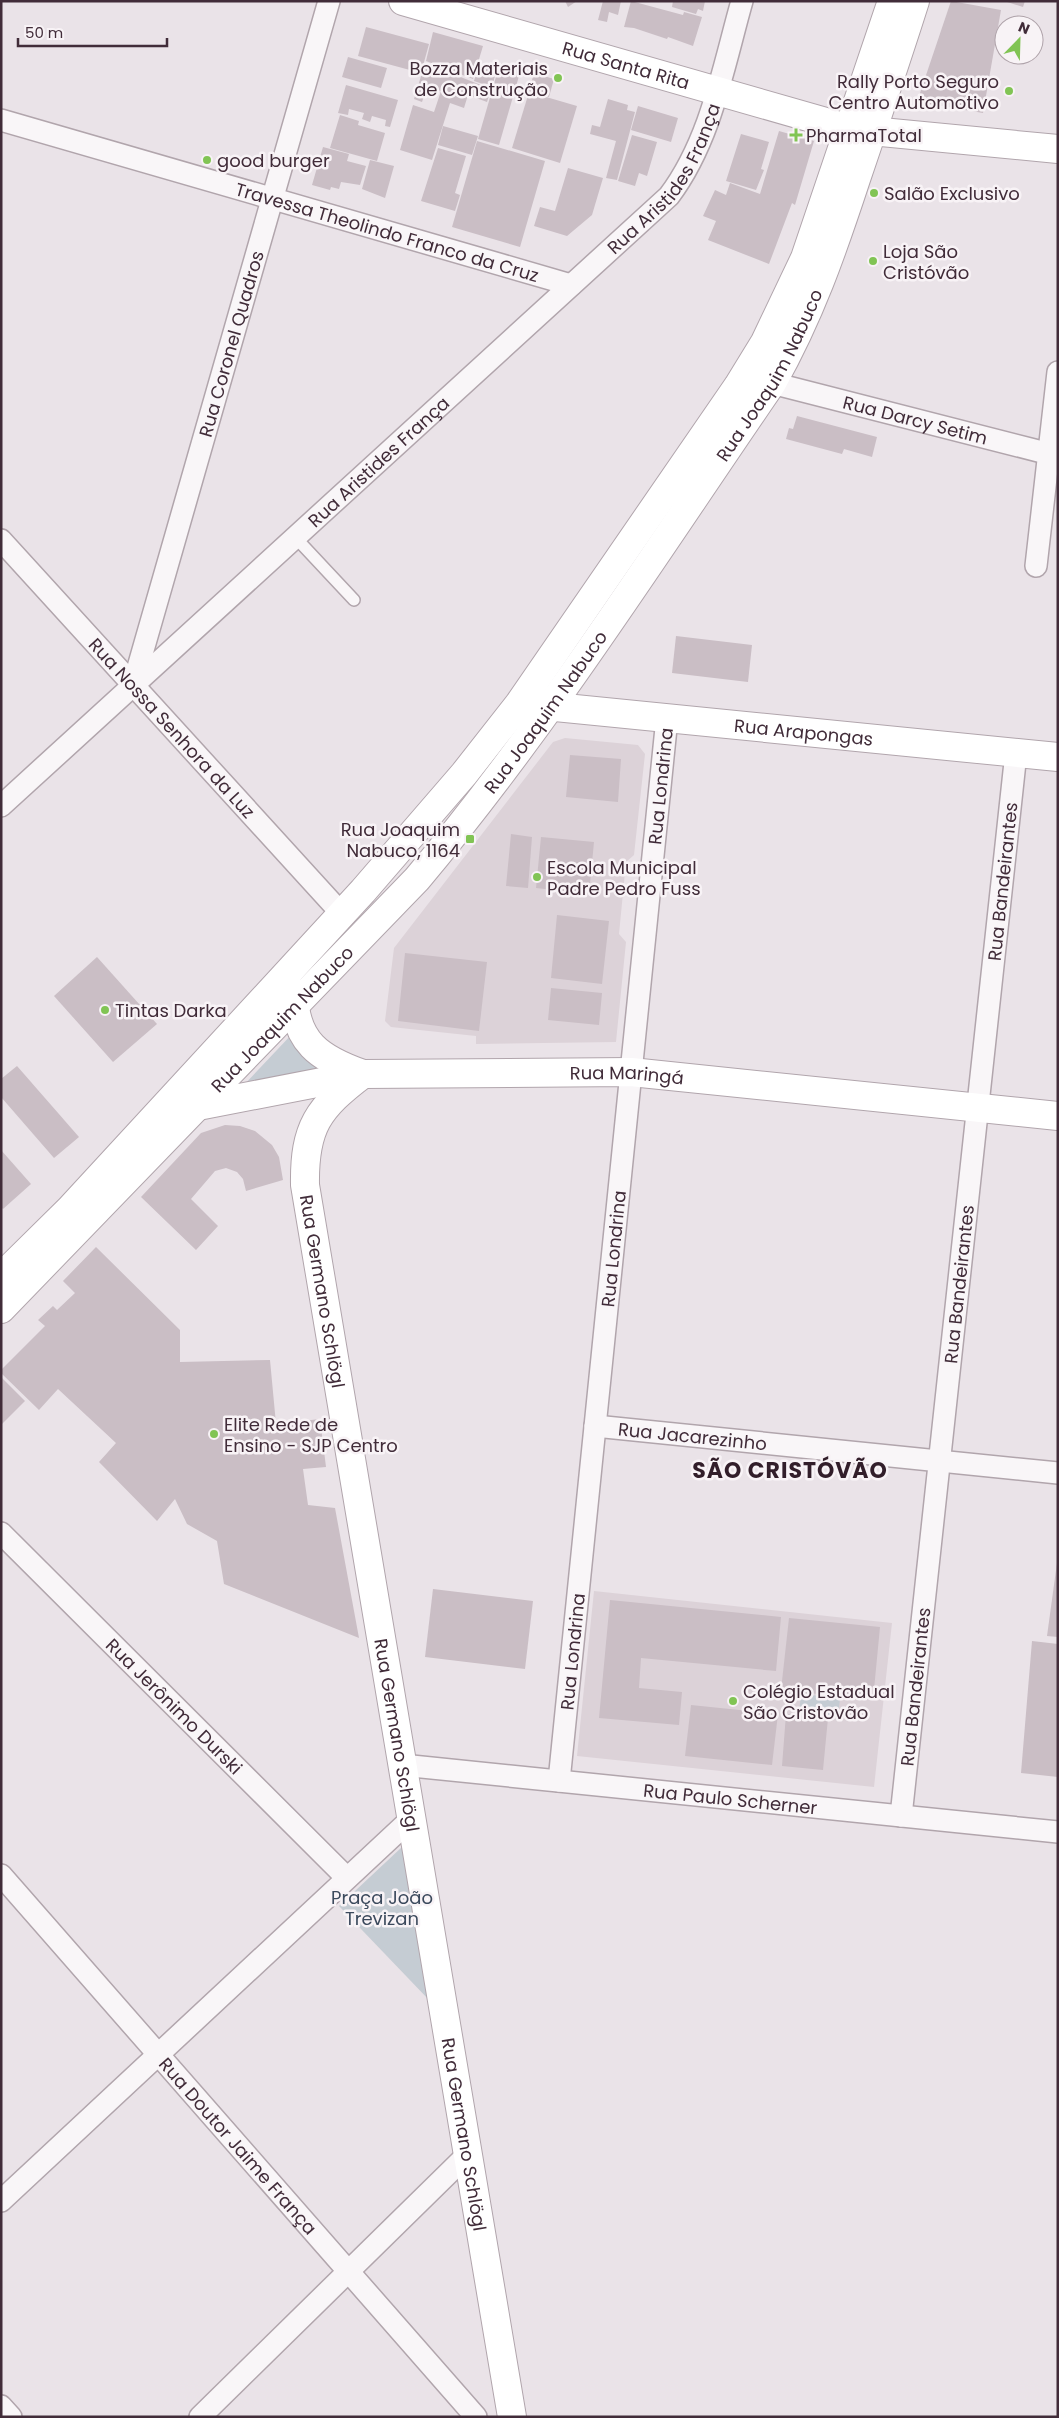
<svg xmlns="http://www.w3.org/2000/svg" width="1059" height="2418" font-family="Poppins,sans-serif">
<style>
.built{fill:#dcd2d8}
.green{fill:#c5ccd3}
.building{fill:#cabec5}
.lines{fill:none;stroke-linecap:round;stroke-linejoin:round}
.lane-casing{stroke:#b1a5ac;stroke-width:14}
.street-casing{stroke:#b1a5ac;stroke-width:24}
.secondary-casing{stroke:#b1a5ac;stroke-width:30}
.lane{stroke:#f9f6f8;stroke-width:11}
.street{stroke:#f9f6f8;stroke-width:21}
.secondary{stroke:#fff;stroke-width:28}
.poi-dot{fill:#81c454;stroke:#f8f3f6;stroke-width:2}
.labels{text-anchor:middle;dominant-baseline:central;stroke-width:5;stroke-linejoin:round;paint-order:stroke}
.street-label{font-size:18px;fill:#412c39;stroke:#f8f3f6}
.poi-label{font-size:18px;fill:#412c39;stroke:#f8f3f6;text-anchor:start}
.park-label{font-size:18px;fill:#3b495c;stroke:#f8f3f6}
.district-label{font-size:22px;font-weight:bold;letter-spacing:1px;fill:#321e2a;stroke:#f8f3f6}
</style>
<rect width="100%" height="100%" fill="#eae3e8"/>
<g class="built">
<path d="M565,738L638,745L645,754L634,855L626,862L619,934L626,942L616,1042L476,1044V1036L391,1027L385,1021L394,948L553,742Z"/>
<path d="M594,1591L892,1623L874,1787L577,1756Z"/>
</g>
<g class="green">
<path d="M293,1033L321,1074L241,1088Z"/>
<path d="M801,1694L840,1698L838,1718L799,1713Z"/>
<path d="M402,1847L430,2001L339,1906Z"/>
</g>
<g class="building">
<path d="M565,1H577L568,7Z"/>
<path d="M603,1H621L618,15L609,12L607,22L598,20Z"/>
<path d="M631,1L683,15L684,12L702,17L693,46L668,37L667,39L634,28L624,27Z"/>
<path d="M673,1H705L703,11L698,9L696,14L672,7Z"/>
<path d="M951,1L1001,10L983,113L924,103L920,93Z"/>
<path d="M1004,1H1025L1023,7Z"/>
<path d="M366,27L429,44L421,73L358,56Z"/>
<path d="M433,32L483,46L473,79L426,61Z"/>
<path d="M348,57L387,68L381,88L342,77Z"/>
<path d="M425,63L491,89L487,102L468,95L464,108L450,103L432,160L400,150L413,105L434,112L441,91L427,87L422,102L414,99Z"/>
<path d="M500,63L521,69L499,145L478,139Z"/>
<path d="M478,66L496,72L492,87L474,81Z"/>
<path d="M534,73L554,79L549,97L529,91Z"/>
<path d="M346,85L398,100L390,127L385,126L386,120L372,116L370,122L362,119L364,113L349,109L348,115L338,113Z"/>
<path d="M529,92L577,106L560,163L512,148Z"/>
<path d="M608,99L628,105L627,110L635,112L617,180L606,178L616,141L590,134L592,125L600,127Z"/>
<path d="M638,106L678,118L671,142L631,130Z"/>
<path d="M340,115L359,121L358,125L385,133L377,161L330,148Z"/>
<path d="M443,126L478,136L472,155L438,145Z"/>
<path d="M779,131L814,141L795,205L792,203L769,264L708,240L716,221L703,216L715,190L726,195L730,183L760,194Z"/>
<path d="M741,134L769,142L761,169L764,170L756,190L726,181Z"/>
<path d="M632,135L657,142L647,176L639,173L635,186L618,181Z"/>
<path d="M477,141L545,161L520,247L452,227Z"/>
<path d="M323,147L349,154L347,161L366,166L360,185L341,182L339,189L331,187L330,190L312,185Z"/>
<path d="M438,148L466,156L455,193L460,195L455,211L421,201Z"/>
<path d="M370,160L394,166L385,198L362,189Z"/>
<path d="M568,168L603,178L592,215L567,236L534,226L540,207L555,211Z"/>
<path d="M797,416L877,437L872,457L844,449L842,454L786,439L789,428L793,429Z"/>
<path d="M676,636L752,645L748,682L672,673Z"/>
<path d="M570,755L621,759L618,802L566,797Z"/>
<path d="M511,834L532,837L528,888L506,886Z"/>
<path d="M541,837L594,842L589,894L536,888Z"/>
<path d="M557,915L609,921L602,984L551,978Z"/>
<path d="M405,953L487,962L479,1031L398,1021Z"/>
<path d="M97,957L157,1024L113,1062L54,996Z"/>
<path d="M551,988L602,993L599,1025L548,1020Z"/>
<path d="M17,1066L79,1137L54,1158L1,1097V1079Z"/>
<path d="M225,1125L240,1126L255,1131L272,1145L279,1157L283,1180L246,1191L243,1179L237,1172L226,1168L215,1171L191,1199L218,1226L196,1250L141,1197L201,1133Z"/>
<path d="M1,1150L31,1184L3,1209L1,1207Z"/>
<path d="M96,1247L180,1330V1362L270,1360L276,1424L320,1419L326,1467L303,1469L308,1505L335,1508L359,1638L224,1584L217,1541L187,1524L175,1499L157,1521L99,1462L116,1443L58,1389L39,1410L1,1373V1370L45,1326L38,1320L53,1306L57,1310L75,1293L63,1281Z"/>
<path d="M1,1377L25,1401L1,1425Z"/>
<path d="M1057,1563H1058V1637L1047,1636Z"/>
<path d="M433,1589L533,1601L525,1669L425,1657Z"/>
<path d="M610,1600L781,1617L776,1671L641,1658L639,1688L682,1692L679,1725L599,1718Z"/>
<path d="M789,1618L880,1627L873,1700L781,1690Z"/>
<path d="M1032,1641L1058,1644V1777L1021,1773Z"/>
<path d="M691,1705L778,1714L772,1765L685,1756Z"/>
<path d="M786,1714L828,1718L823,1770L782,1766Z"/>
</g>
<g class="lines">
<g class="lane-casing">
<path id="lane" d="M295,537L354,600"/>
</g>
<g class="street-casing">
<g id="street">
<path id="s1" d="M1,120L571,285"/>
<path id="s2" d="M772,383L1058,456"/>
<path id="s3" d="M1,540L342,914"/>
<path d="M1036,566L1058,372"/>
<path id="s4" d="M133,685L329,1"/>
<path id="s5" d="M1,806L669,196C711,140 723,68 742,1"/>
<path id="s6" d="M595,1426L1058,1473"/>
<path id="s7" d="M1,1533L347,1878"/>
<path id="s8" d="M402,1765L1058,1832"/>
<path id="s9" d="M559,1781L667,718"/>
<path id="s10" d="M901,1816L1016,753"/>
<path id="s11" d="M1,1875L476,2417"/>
<path d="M1,2201L411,1819"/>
<path d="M1,2406L11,2417"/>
<path d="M200,2417L467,2155"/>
</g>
</g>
<g class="secondary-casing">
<g id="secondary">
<path id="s12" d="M403,1L850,129L1058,149"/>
<path id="s13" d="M535,705L1058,757"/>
<path d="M294,992C294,1042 320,1059 363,1074"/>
<path id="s14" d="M363,1074C318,1108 304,1127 305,1185L512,2417"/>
<path id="s15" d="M198,1106L363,1074L631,1072L1058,1116"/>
<path d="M1,1277L70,1209L363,891L464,774L519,704L738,386L765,342L805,258L892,1"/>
<path id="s16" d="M1,1309L417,879C548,723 657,550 772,383C810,315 832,252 856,179C876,120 896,61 915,1"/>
</g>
</g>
<use href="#lane" class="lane"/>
<use href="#street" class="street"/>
<use href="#secondary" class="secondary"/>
</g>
<g class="poi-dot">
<circle cx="558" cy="78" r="5"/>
<circle cx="1009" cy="91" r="5"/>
<path d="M793.5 127.5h5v5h5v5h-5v5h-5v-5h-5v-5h5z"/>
<circle cx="207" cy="160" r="5"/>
<circle cx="874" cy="193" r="5"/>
<circle cx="873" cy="261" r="5"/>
<rect x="465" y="834" width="10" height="10" rx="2.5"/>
<circle cx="537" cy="877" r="5"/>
<circle cx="105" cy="1010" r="5"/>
<circle cx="214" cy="1434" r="5"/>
<circle cx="733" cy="1701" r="5"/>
</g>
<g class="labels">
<g class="street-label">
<text stroke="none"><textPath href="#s12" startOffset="232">Rua Santa Rita</textPath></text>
<text stroke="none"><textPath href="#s5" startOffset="916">Rua Aristides França</textPath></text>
<text stroke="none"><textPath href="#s1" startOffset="402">Travessa Theolindo Franco da Cruz</textPath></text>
<text stroke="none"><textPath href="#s4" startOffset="355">Rua Coronel Quadros</textPath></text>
<text stroke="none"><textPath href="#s16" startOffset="1214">Rua Joaquim Nabuco</textPath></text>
<text stroke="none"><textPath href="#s2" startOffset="148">Rua Darcy Setim</textPath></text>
<text stroke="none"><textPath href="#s5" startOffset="511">Rua Aristides França</textPath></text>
<text stroke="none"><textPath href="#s16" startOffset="809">Rua Joaquim Nabuco</textPath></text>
<text stroke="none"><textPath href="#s3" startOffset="254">Rua Nossa Senhora da Luz</textPath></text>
<text stroke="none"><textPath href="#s13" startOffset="270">Rua Arapongas</textPath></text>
<text stroke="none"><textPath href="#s9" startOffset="1000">Rua Londrina</textPath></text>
<text stroke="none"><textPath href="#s10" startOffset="940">Rua Bandeirantes</textPath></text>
<text stroke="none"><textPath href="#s16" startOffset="404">Rua Joaquim Nabuco</textPath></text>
<text stroke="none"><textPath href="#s15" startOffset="432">Rua Maringá</textPath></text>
<text stroke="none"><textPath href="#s9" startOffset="535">Rua Londrina</textPath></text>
<text stroke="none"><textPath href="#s10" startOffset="535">Rua Bandeirantes</textPath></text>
<text stroke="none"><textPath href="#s14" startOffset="240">Rua Germano Schlögl</textPath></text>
<text stroke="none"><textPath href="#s6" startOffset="98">Rua Jacarezinho</textPath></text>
<text stroke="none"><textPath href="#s9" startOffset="130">Rua Londrina</textPath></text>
<text stroke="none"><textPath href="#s10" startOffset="130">Rua Bandeirantes</textPath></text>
<text stroke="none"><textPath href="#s7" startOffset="245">Rua Jerônimo Durski</textPath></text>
<text stroke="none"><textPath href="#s14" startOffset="690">Rua Germano Schlögl</textPath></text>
<text stroke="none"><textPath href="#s8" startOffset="330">Rua Paulo Scherner</textPath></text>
<text stroke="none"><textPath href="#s14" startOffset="1095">Rua Germano Schlögl</textPath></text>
<text stroke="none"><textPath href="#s11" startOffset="360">Rua Doutor Jaime França</textPath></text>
</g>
<g class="poi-label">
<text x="548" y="68" text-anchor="end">Bozza Materiais<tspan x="548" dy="21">de Construção</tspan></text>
<text x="999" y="81" text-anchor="end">Rally Porto Seguro<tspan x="999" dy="21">Centro Automotivo</tspan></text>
<text x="806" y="135">PharmaTotal</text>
<text x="217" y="160">good burger</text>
<text x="884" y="193">Salão Exclusivo</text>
<text x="883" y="251">Loja São<tspan x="883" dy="21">Cristóvão</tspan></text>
<text x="460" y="829" text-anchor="end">Rua Joaquim<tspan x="460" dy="21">Nabuco, 1164</tspan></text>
<text x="547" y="867">Escola Municipal<tspan x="547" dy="21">Padre Pedro Fuss</tspan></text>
<text x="115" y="1010">Tintas Darka</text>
<text x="224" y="1424">Elite Rede de<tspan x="224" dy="21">Ensino - SJP Centro</tspan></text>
<text x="743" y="1691">Colégio Estadual<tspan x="743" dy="21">São Cristovão</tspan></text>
</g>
<g class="park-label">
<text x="382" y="1897">Praça João<tspan x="382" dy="21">Trevizan</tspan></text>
</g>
<g class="district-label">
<text x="790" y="1470">SÃO CRISTÓVÃO</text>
</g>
</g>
<rect width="1059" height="2418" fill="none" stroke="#412c39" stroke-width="5"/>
<g transform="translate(1019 40) rotate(23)"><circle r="24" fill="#f8f3f6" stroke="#afa3aa"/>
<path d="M0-4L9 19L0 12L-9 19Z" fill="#81c454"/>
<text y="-8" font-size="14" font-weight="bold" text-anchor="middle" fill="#412c39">N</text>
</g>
<path d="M18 38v8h149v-8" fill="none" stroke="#412c39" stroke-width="2.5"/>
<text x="25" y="38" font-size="15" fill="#412c39" stroke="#f8f3f6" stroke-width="4" paint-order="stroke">50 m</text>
</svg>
